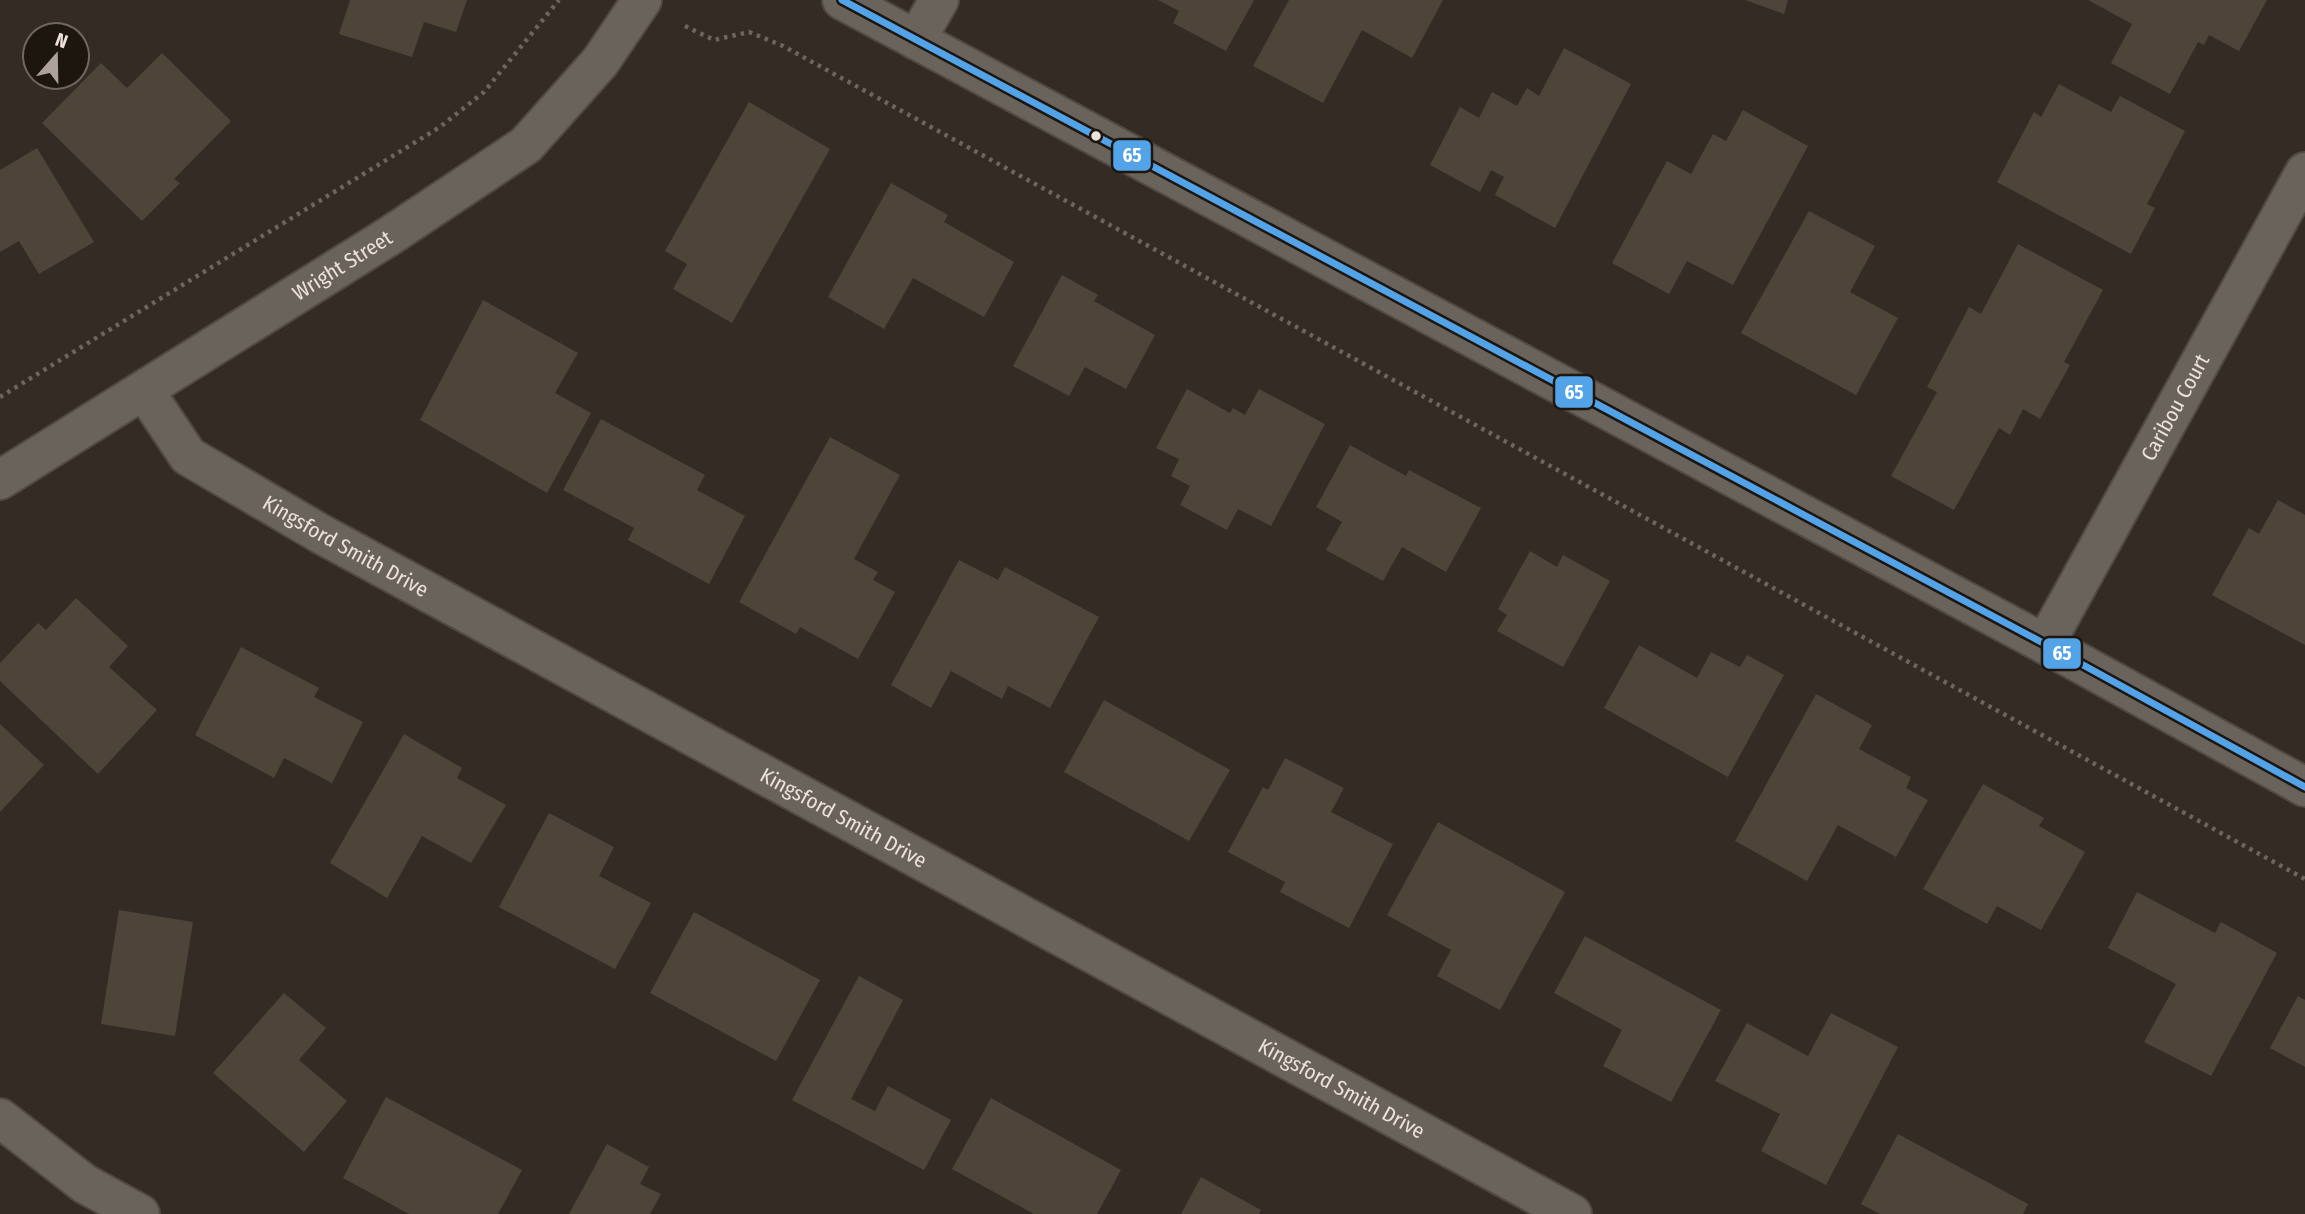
<svg xmlns="http://www.w3.org/2000/svg" width="2305" height="1214" font-family="'Fira Sans Condensed',sans-serif">
<style>
.building{fill:#4e443a}
.lines{fill:none;stroke-linecap:round;stroke-linejoin:round}
.minor-casing{stroke:#514a42;stroke-width:42}
.path{stroke:#6b6660;stroke-width:4.5;stroke-dasharray:3.5 5;stroke-linecap:butt}
.minor{stroke:#6a635c;stroke-width:38}
.bus-1-casing{stroke:#1d160f;stroke-width:12}
.bus-1{stroke:#53a3e8;stroke-width:7}
.bus-dot{fill:#ece2d9;stroke:#1d160f;stroke-width:2.5}
.labels{text-anchor:middle;dominant-baseline:central;stroke-width:6;stroke-linejoin:round;paint-order:stroke}
.street-label{font-size:21px;fill:#ece2d9;stroke:#1d160f}
.line-badge{stroke:#1d160f;stroke-width:2.5}
.badge-label{font-size:19px;text-anchor:middle;font-weight:bold;fill:#fff}
</style>
<rect width="100%" height="100%" fill="#342c24"/>
<g class="building">
<path d="M350,0H467L456,32L424,22L412,57L339,34Z"/>
<path d="M1158,0H1254L1226,51L1173,23L1179,11Z"/>
<path d="M1289,0H1443L1412,58L1362,30L1323,103L1253,66Z"/>
<path d="M1745,0H1788L1784,14Z"/>
<path d="M2088,0H2267L2239,51L2209,35L2204,45L2198,42L2170,94L2111,63L2132,24Z"/>
<path d="M1564,48L1631,84L1555,228L1495,195L1504,177L1491,170L1480,192L1430,165L1460,107L1479,118L1492,92L1517,106L1527,88L1539,96Z"/>
<path d="M162,53L231,121L174,179L180,183L142,221L42,123L101,63L127,88Z"/>
<path d="M2059,84L2111,112L2120,96L2185,131L2147,204L2155,208L2131,254L1997,182L2034,112L2041,117Z"/>
<path d="M749,102L830,149L732,323L673,289L687,264L665,251Z"/>
<path d="M1743,110L1808,146L1733,285L1687,261L1669,294L1612,263L1667,161L1691,174L1713,134L1726,141Z"/>
<path d="M37,148L94,242L39,274L19,241L0,252V170Z"/>
<path d="M891,183L948,215L944,222L1014,262L984,317L913,278L884,329L828,297Z"/>
<path d="M1809,211L1875,246L1850,292L1898,318L1856,395L1741,333Z"/>
<path d="M2018,244L2103,290L2064,362L2070,365L2040,419L2023,409L2010,435L1999,428L1954,510L1891,476L1937,392L1927,387L1969,307L1981,314Z"/>
<path d="M1062,275L1098,295L1094,301L1155,335L1126,389L1085,367L1069,396L1013,366Z"/>
<path d="M483,300L578,353L555,393L591,413L547,493L420,420Z"/>
<path d="M1187,389L1230,413L1233,408L1245,415L1259,389L1325,424L1271,526L1238,509L1227,530L1180,505L1190,486L1171,476L1179,459L1156,448Z"/>
<path d="M601,419L705,475L697,490L745,516L709,584L628,540L634,528L563,490Z"/>
<path d="M830,437L900,475L854,559L878,572L873,580L895,592L858,659L800,627L796,634L739,602Z"/>
<path d="M1350,445L1406,476L1409,470L1481,508L1446,572L1402,547L1383,581L1326,550L1342,522L1316,507Z"/>
<path d="M2278,500L2305,515V645L2212,595L2249,528L2259,534Z"/>
<path d="M1530,551L1557,567L1563,555L1610,581L1563,667L1497,631L1507,615L1498,609Z"/>
<path d="M959,560L998,580L1005,567L1099,617L1050,708L1008,686L1002,699L951,671L931,708L891,685Z"/>
<path d="M76,598L128,646L109,667L157,710L98,774L0,681V663L38,623L46,630Z"/>
<path d="M1639,645L1697,678L1711,652L1740,667L1747,655L1784,675L1728,777L1604,708Z"/>
<path d="M241,647L319,688L314,697L363,722L332,783L284,758L274,778L195,735Z"/>
<path d="M1816,694L1872,725L1859,749L1911,777L1906,788L1928,800L1896,857L1838,825L1807,881L1735,841Z"/>
<path d="M1104,700L1230,770L1189,841L1064,772Z"/>
<path d="M0,724L44,765L0,812Z"/>
<path d="M404,734L462,768L457,778L506,805L471,863L422,836L387,898L330,863Z"/>
<path d="M1285,758L1344,788L1331,812L1393,844L1349,928L1280,892L1285,882L1228,852L1263,787L1268,790Z"/>
<path d="M1983,784L2044,818L2039,826L2085,852L2041,930L1997,906L1987,924L1923,889Z"/>
<path d="M549,813L614,847L599,876L651,903L615,969L499,907Z"/>
<path d="M1438,822L1565,892L1500,1010L1437,976L1451,950L1387,915Z"/>
<path d="M2137,892L2215,933L2221,922L2277,953L2211,1076L2144,1042L2176,984L2108,948Z"/>
<path d="M119,910L193,922L175,1036L101,1024Z"/>
<path d="M694,912L820,980L776,1061L650,993Z"/>
<path d="M1585,936L1721,1010L1671,1102L1603,1066L1622,1030L1554,993Z"/>
<path d="M859,976L903,1000L851,1099L875,1111L888,1086L951,1120L924,1170L792,1100Z"/>
<path d="M284,993L326,1028L299,1060L347,1101L304,1152L213,1073Z"/>
<path d="M2298,996L2305,1000V1067L2270,1048Z"/>
<path d="M1831,1013L1898,1047L1826,1185L1761,1151L1780,1114L1715,1081L1747,1023L1808,1056Z"/>
<path d="M386,1097L522,1170L498,1214H409L343,1178Z"/>
<path d="M991,1098L1121,1170L1097,1214H1034L952,1169Z"/>
<path d="M1898,1134L2028,1204L2023,1214H1880L1861,1204Z"/>
<path d="M607,1144L649,1167L640,1184L661,1194L650,1214H569Z"/>
<path d="M1201,1177L1261,1210L1259,1214H1181Z"/>
</g>
<g class="lines">
<g class="minor-casing">
<g id="minor">
<path d="M842,0L2045,644L2305,787"/>
<path d="M916,40L939,0"/>
<path id="s1" d="M144,390L188,456L321,534L1572,1214"/>
<path id="s2" d="M0,480L391,235L526,145L600,62L642,0"/>
<path id="s3" d="M2045,644L2305,172"/>
<path d="M0,1118L85,1184L140,1214"/>
</g>
</g>
<g class="path">
<path d="M685,26L714,40L749,32L783,46L2305,879"/>
<path d="M0,397L440,127L484,92L559,0"/>
</g>
<use href="#minor" class="minor"/>
<g class="bus-1-casing">
<path id="bus-1" d="M842,0L2045,644L2305,787"/>
</g>
<use href="#bus-1" class="bus-1"/>
</g>
<circle class="bus-dot" cx="1096" cy="136" r="6"/>
<g class="labels">
<g class="street-label">
<text stroke="none"><textPath href="#s2" startOffset="404">Wright Street</textPath></text>
<text stroke="none"><textPath href="#s3" startOffset="270">Caribou Court</textPath></text>
<text stroke="none"><textPath href="#s1" startOffset="261">Kingsford Smith Drive</textPath></text>
<text stroke="none"><textPath href="#s1" startOffset="828">Kingsford Smith Drive</textPath></text>
<text stroke="none"><textPath href="#s1" startOffset="1395">Kingsford Smith Drive</textPath></text>
</g>
</g>
<g class="line-badge">
<rect x="1112" y="139" width="40" height="33" rx="7" fill="#53a3e8"/>
<rect x="1554" y="375" width="40" height="34" rx="7" fill="#53a3e8"/>
<rect x="2042" y="637" width="40" height="33" rx="7" fill="#53a3e8"/>
</g>
<g class="badge-label">
<text x="1132" y="162">65</text>
<text x="1574" y="399">65</text>
<text x="2062" y="660">65</text>
</g>
<g transform="translate(56 56) rotate(20)"><circle r="33" fill="#1d160f" stroke="#706860" stroke-width="2"/>
<path d="M0-5L12 26L0 18L-12 26Z" fill="#aca29a"/>
<text y="-10" font-size="19" font-weight="bold" text-anchor="middle" fill="#ece2d9">N</text>
</g>
</svg>
